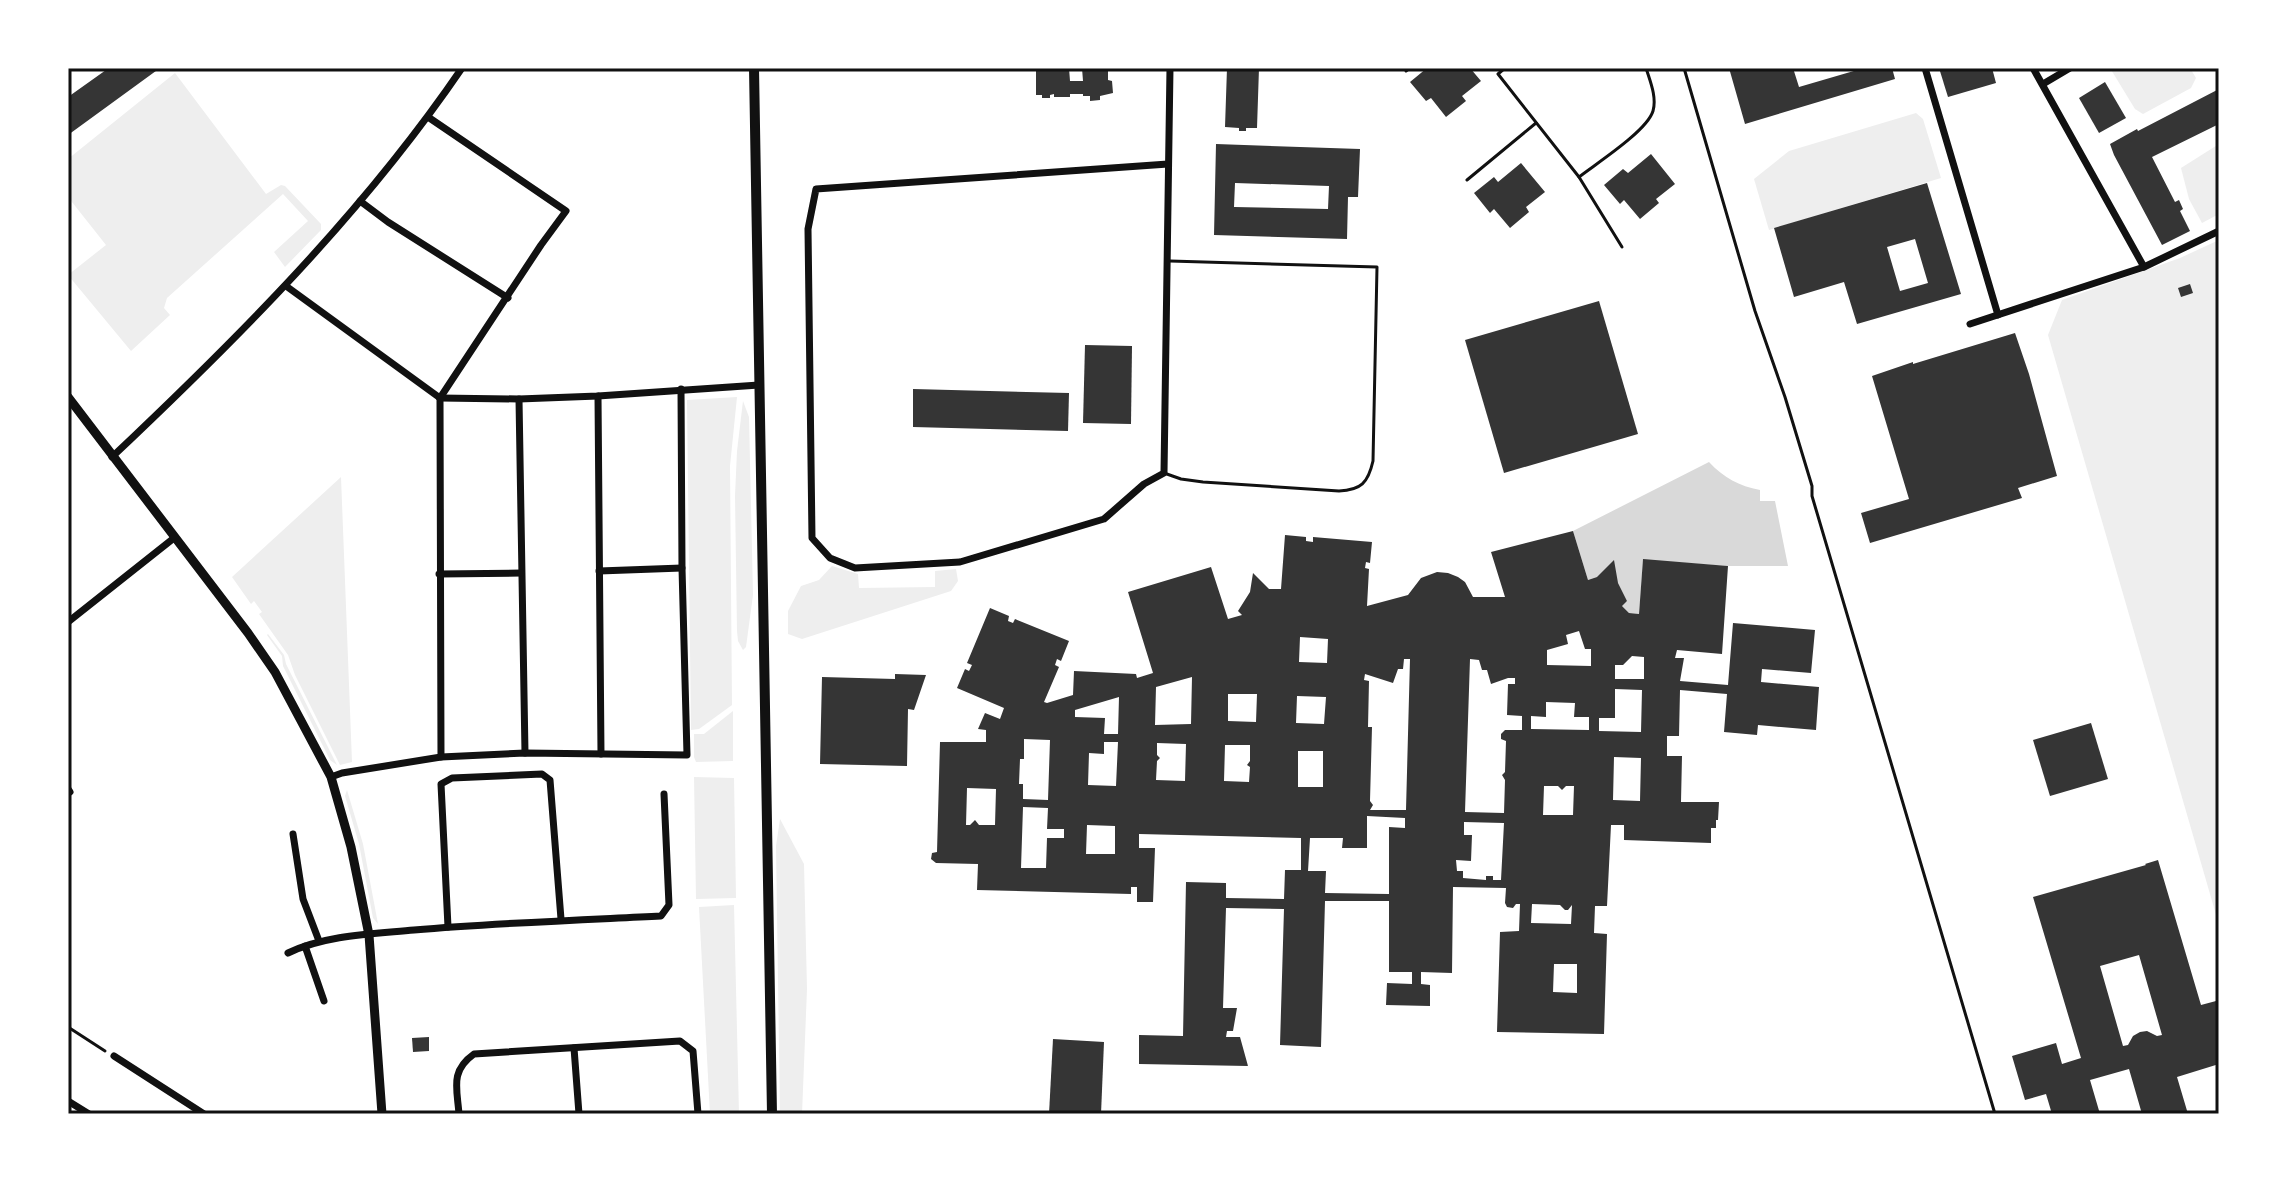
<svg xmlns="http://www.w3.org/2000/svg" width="2287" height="1182" font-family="Montserrat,sans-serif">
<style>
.green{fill:#eee}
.water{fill:#d9d9d9}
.building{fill:#353535;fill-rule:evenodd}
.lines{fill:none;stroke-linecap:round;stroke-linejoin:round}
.path{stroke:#111;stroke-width:3}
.service{stroke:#111;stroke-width:3}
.minor{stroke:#111;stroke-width:7}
.tertiary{stroke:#111;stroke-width:9}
.secondary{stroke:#111;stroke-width:10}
.neatline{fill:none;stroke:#111;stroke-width:3}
</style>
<rect width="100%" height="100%" fill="#fff"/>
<g class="green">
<path d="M2110,68H2190L2196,78L2191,88L2143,114L2135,109Z"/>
<path d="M175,73L266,194L281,185L285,186L321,224V230L285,267L274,252L308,221L283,194L167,298L164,308L170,315L131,351L68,275L106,245L68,197V159Z"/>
<path d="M1916,113L1923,119L1941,178L1769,230L1754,179L1789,151Z"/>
<path d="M2219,144V214L2202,223L2189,199L2181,168Z"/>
<path d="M2219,240V925L2048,335L2062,300L2180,258Z"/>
<path d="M737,397L730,466L732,705L699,729L691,730L687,400Z"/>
<path d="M743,401L749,417L753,595L746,647L743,650L738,641L737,631L735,496L737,451Z"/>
<path d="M341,477L352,762L340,765L295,675L288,655L259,614L262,612L254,601L251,604L232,577Z"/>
<path d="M832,566L858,574L859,588L935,587V571L956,569L958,581L951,591L802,639L788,634V611L801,586L819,580Z"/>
<path d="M268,634L284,655L286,664L337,765L330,760L283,666L282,656L267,635Z"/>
<path d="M733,711V761L696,762L694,757V734H704Z"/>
<path d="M694,777L734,778L736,898L696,899Z"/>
<path d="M347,790L363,844L378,924L373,918L359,844L345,796Z"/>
<path d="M780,819L804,864L807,989L802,1114H780L776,846Z"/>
<path d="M734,905L739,1114H710L699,907Z"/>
</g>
<path class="water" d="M1709,462C1724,478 1739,486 1760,490V501H1775L1788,566H1728L1643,560L1639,614L1629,613L1622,606L1627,601L1618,583L1597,577L1588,580L1573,531Z"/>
<g class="building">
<path d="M104,68H160L68,135V97L106,70Z"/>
<path d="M1036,68H1069L1070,81H1083L1082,68H1108V80L1112,81L1113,93L1100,96V100L1090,101V96H1083V94H1070V97H1054V94L1050,95V98H1042V95H1036Z"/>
<path d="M1227,68H1259L1257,128H1246V131H1239V128L1225,127Z"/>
<path d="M1427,68H1432L1434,71L1438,68H1470L1481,81L1462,96L1466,101L1446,117L1431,98L1426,101L1410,82Z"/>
<path d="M1729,68H1793L1799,87L1864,68H1892L1895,79L1745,124Z"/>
<path d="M1939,68H1992L1996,83L1948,97Z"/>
<path d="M2105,82L2126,118L2099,133L2079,98Z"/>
<path d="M2219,89V124L2152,157L2175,202L2179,200L2183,209L2180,211L2190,231L2162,245L2114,155L2110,144L2137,129L2138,131Z"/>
<path d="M1216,144L1360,149L1358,197H1348L1347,239L1214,235ZM1235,183L1329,186L1328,209L1234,207Z"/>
<path d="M1651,154L1675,184L1656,199L1659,203L1640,219L1624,200L1620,204L1604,185L1623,169L1628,173Z"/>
<path d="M1521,163L1545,192L1526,207L1529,212L1510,228L1494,209L1490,213L1474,193L1494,177L1498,182Z"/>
<path d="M1927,183L1961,294L1857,324L1844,282L1794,297L1774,228ZM1915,239L1928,283L1900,291L1887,247Z"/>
<path d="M2190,284L2193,293L2181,297L2178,288Z"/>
<path d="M1599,301L1638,434L1504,473L1465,340Z"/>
<path d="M2015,333L2029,374L2057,476L2018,488L2022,498L1870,543L1861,513L1909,499L1872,376L1913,362V364Z"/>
<path d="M1085,345L1132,346L1131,424L1083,423Z"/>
<path d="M913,389L1069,393L1068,431L913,427Z"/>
<path d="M1573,531L1588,580L1597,577L1614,560L1618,583L1627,601L1622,606L1629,613L1639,614L1643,559L1728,566L1722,654L1677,650L1675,658H1684L1680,681L1728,685L1733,623L1815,630L1811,673L1762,669L1761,682L1819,687L1816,730L1758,725L1757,735L1724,732L1727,694L1680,690L1679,736H1667V756H1682L1681,802H1719L1718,820H1716V828H1711V843L1624,840V825H1611L1607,906H1595L1594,933L1607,934L1604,1034L1497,1032L1500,932L1519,931L1520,904H1516L1513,908L1507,907L1505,903L1506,888L1453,887L1452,973L1421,972V984L1430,985V1006L1386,1005L1387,983L1412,984V972H1389V901H1325L1321,1047L1280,1045L1284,909L1226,908L1223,1008H1237L1233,1031H1227L1226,1037H1240L1248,1066L1139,1064V1035L1183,1036L1186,882L1226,883V898L1284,899L1285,870H1301V838L1139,834V848H1155L1153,902H1137V887H1131V894L977,890L978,864L936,863L931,859L932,853L937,852L940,742H986V730L978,729L985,713L1000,719L1004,708L957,688L965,669L969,671L972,665L967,663L990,608L1009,616L1008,621L1013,623L1015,619L1069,641L1061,661L1057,659L1055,665L1059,667L1044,702L1047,703L1073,695L1074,671L1136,674L1137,678L1153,673L1128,592L1211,567L1228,619L1242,615L1238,611L1250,592L1253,573L1269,589H1281L1285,535L1306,537V541L1313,542V537L1372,542L1370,563L1366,562L1365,568L1369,569L1367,606L1408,595L1421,578L1437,572L1448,573L1458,577L1465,582L1473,597H1505L1491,552ZM1579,631L1585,649H1591V666L1547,665V650L1568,644L1566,635ZM1300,637L1328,639L1327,663L1299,662ZM1632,656L1644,657V679H1615V665H1623ZM1404,659H1410L1406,810H1370L1373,805L1370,801L1372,727H1368L1369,681L1364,680L1365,674L1393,683L1398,669H1403ZM1470,659L1479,660L1482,670H1487L1491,684L1508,678H1515V684H1508L1507,715L1522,716V730H1505L1501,734V739L1506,741L1505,772L1502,775L1505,780L1504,813L1465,812ZM1192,677L1191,724L1155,725L1156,687ZM1615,689L1642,690L1641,732L1599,731V718H1615ZM1228,694H1257L1256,722L1228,721ZM1297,696L1326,697L1324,724L1296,723ZM1119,697L1118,734H1104L1105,718L1075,717V710ZM1546,702L1575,703L1574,717H1589V730L1531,729V716L1546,717ZM1024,739L1050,740L1048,800L1023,799V784H1019L1020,759H1024ZM1104,742H1118L1116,786L1088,785L1089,753L1104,754ZM1157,743L1186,744L1185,781L1156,780L1157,761L1160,758L1157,755ZM1225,745H1250V761L1247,765L1250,767L1249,782L1224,781ZM1298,751H1323V787H1298ZM1614,757L1641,758L1640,801L1613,800ZM1544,786H1558L1562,790L1566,786H1574L1573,815H1543ZM967,788L996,789L995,825H979L975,820L970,825H966ZM1023,807L1048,808L1047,829H1064V838H1047L1046,868H1021ZM1367,816L1405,818V828L1389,827V894L1325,893L1326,871H1308L1310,838H1343L1342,848H1367ZM1464,822L1504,823L1501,880H1493V876H1486V880L1463,878V871H1457L1456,860L1471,861L1472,835H1464ZM1087,825L1115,826V854H1086ZM1532,904L1560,905L1565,910H1568L1572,905L1571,924L1531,923ZM1554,964H1577V993L1553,992Z"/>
<path d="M895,674L926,675L914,710L908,709L907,766L820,764L822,677L895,679Z"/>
<path d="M2091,723L2108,779L2050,796L2033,740Z"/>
<path d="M2158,860L2201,1005L2216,1001L2219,1011V1064L2177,1077L2188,1114H2142L2129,1069L2090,1080L2100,1114H2052L2046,1094L2025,1100L2012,1056L2056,1043L2062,1064L2081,1058L2033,897L2146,865L2145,864ZM2139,955L2162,1035L2157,1036L2147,1031L2140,1032L2133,1036L2128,1045L2123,1046L2100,966Z"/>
<path d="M429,1037V1051L413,1052L412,1038Z"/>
<path d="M1053,1039L1104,1042L1101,1114H1049Z"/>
</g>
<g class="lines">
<g class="path">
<path d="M1684,68L1755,311L1785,397L1812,486V496L1995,1114"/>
<path d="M68,1027L105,1051"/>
</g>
<g class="service">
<path d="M1505,68L1498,74L1579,177C1597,163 1647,131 1653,111C1657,97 1650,81 1646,68"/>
<path d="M1406,71L1410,68"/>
<path d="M1579,177L1622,247"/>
<path d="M1467,180L1536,123"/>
<path d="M1164,473L1181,479L1203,482L1339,491C1361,490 1368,483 1373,461L1377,267L1170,261"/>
</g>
<g class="minor">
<path d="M1925,68L1998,315"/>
<path d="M2033,68L2144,267"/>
<path d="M2043,84L2070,68"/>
<path d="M428,117L566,211L541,245L440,398"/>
<path d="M1168,164L816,189L808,229L812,538L830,558L855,568L960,562L1104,519L1144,484L1164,473L1170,68"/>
<path d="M360,201L388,222L508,298"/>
<path d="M286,286L440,398"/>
<path d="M1970,324L2144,267L2219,231"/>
<path d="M598,396L601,754"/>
<path d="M440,398L441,757"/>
<path d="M440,398L519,399L598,396L759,385"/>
<path d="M519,399L525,753"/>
<path d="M112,457C239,337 363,213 462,68"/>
<path d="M599,571L682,568"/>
<path d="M439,574L521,573"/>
<path d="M68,622L174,538"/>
<path d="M331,777L342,773L441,757L525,753L687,755L682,568L681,389"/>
<path d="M68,789L70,792"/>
<path d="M293,834L303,899L319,941"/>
<path d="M448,927L441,784L452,778L542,774L550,780L561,919"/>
<path d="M305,946L324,1001"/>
<path d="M288,953C326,935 372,934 414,930C496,923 579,920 661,916L669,905L664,794"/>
<path d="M574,1048L579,1114"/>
<path d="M114,1056L204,1114"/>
<path d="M68,1101L89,1114"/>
<path d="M459,1114C457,1088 450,1071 474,1054L680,1041L693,1051L698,1114"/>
</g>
<path class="tertiary" d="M68,397L248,633L275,672L331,777L351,847L369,935L382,1114"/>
<path class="secondary" d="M754,68L772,1114"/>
</g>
<rect width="2287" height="1182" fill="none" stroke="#ffffff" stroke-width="140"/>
<rect x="70" y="70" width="2147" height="1042" class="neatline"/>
</svg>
